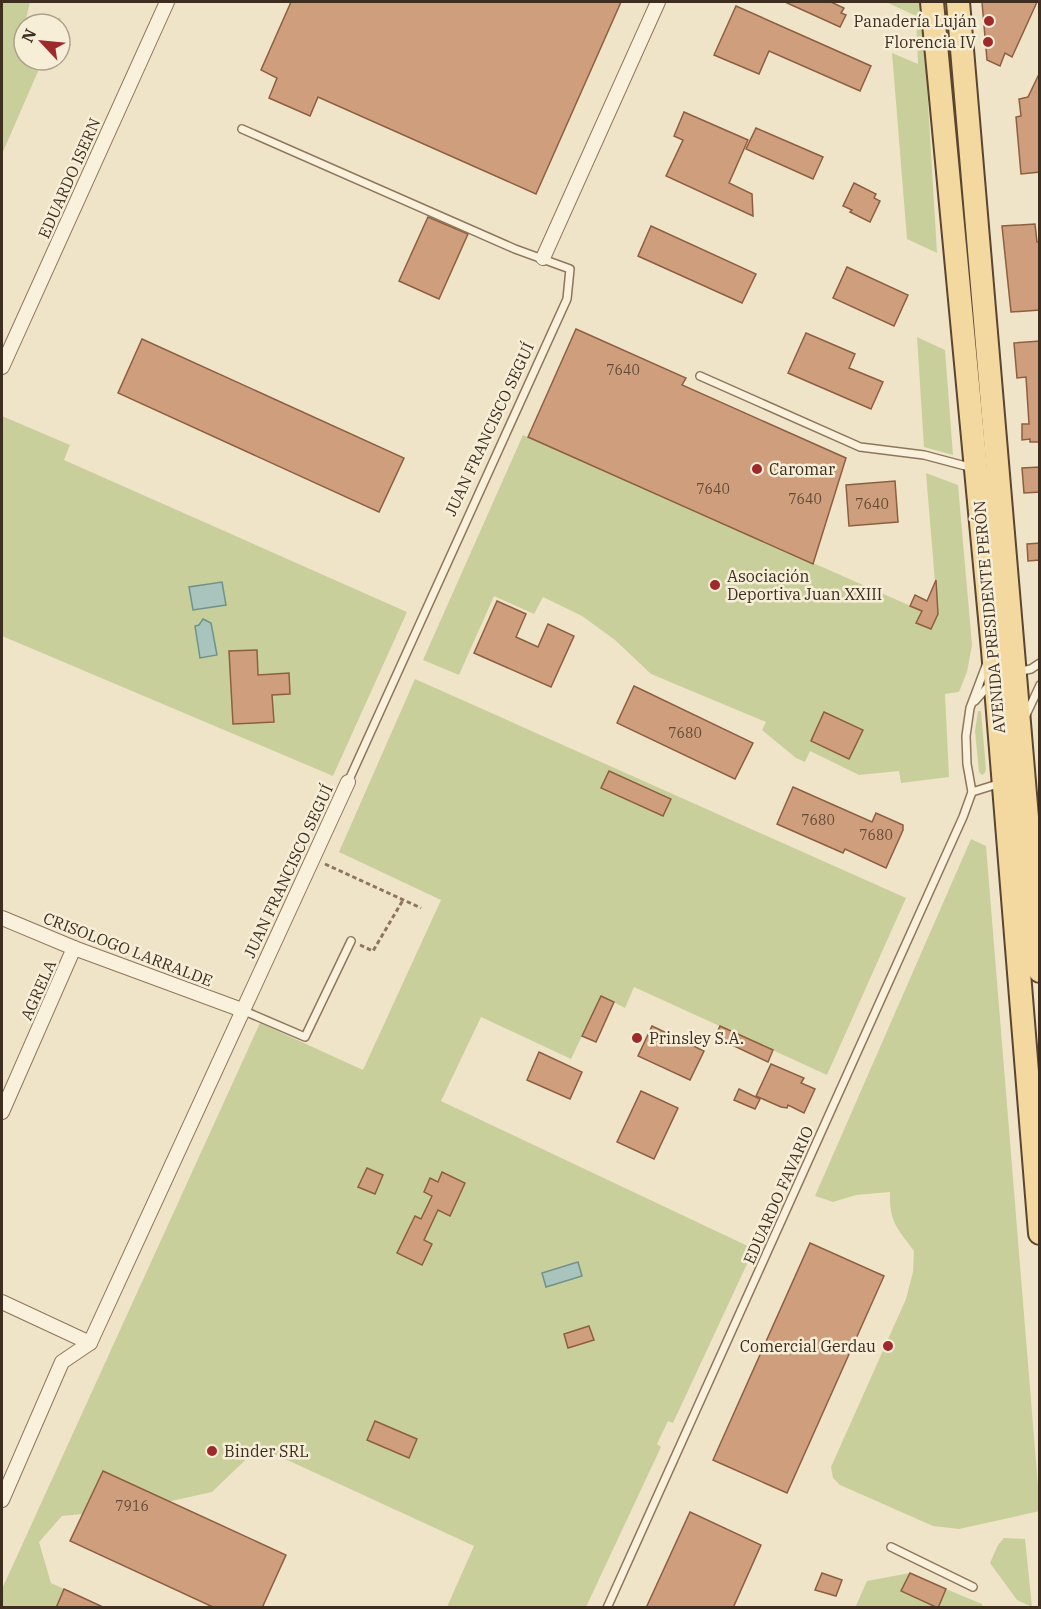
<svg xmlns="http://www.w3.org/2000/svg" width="1041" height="1609" font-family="'IBM Plex Serif',serif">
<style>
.green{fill:#c9cf9b}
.water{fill:#a9c4bc;stroke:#6f938a;stroke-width:1.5}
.building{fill:#cf9f7d;stroke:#8d5f41;stroke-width:1.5}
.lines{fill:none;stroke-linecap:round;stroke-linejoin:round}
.service-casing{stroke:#8d765c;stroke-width:10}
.minor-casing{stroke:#8d765c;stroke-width:16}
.primary-casing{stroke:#5b4430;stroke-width:26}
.path{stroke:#8d765c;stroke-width:3;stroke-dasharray:4.5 3;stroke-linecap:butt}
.service{stroke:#faf1dc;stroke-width:7}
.minor{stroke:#faf1dc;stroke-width:14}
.primary{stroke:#f3d9a0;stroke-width:22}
.poi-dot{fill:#9e2a2b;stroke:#f7eed8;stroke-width:2}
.labels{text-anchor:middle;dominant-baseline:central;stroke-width:5;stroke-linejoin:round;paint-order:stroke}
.number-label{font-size:14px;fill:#624a37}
.poi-label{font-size:16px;fill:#3d2e20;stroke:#f7eed8;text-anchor:start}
.street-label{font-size:16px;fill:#3d2e20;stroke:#f7eed8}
</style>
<rect width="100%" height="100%" fill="#f0e4c8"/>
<g class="green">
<path d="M2,2H30L26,19L61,18L59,24H24V60H43L2,154Z"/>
<path d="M886,2H922L937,253L907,239L892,53L918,64L916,16Z"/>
<path d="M917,337L945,350L953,455L924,447Z"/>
<path d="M2,416L70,445L64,460L407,612L333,776L2,636Z"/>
<path d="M523,435L938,618L926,473L958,485L972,645L967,672L959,692L945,694L949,777L901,783L899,771L859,775L810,751L805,762L796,758L762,730L766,722L651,674L615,640L582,616L543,597L534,614L494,596L459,675L423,660Z"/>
<path d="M415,679L906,898L827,1075L634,987L625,1008L601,996L571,1059L481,1017L441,1101L754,1249L673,1423L668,1421L657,1444L661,1447L586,1607H447L474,1546L259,1447L212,1492L140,1508L62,1516L39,1542L51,1583L64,1589L56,1607L2,1608V1589L260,1023L363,1070L441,900L339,852Z"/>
<path d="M978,711H981L986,769L985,773L982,775L979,772L975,731Z"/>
<path d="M971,839L986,846L1040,1511L959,1529L933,1526L840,1485L833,1478L831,1467L906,1299L913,1272L914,1251C897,1228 889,1222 890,1192L856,1195L833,1202L815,1196Z"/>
<path d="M1004,1538L1025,1539L1032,1607L1017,1600L990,1563L998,1545Z"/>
<path d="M910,1573L902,1591L935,1607L855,1608L867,1581Z"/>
<path d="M946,1589L982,1604L983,1607L938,1608Z"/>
</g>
<g class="water">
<path d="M222,582L226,605L193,610L189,587Z"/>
<path d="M203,619L211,623L217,655L200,658L195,626L199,625Z"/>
<path d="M578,1262L582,1276L546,1287L542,1273Z"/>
</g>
<g class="building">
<path d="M291,2H621L536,194L318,97L310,116L269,98L277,78L261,70Z"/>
<path d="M785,2H831L844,8L841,13L846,15L840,27Z"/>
<path d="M982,2H1037L1012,57L1005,53L1000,66L987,60Z"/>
<path d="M736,6L871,66L860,91L769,51L759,74L714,55Z"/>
<path d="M1040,72V172L1021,174L1016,117L1021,116L1019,99L1028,97Z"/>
<path d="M684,112L748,140L729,183L752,194L753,216L666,176L683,140L674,136Z"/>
<path d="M756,128L823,157L813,179L746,149Z"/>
<path d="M854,183L876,194L874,198L880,201L870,222L850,212L852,210L843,206Z"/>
<path d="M428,217L468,234L439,299L399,281Z"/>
<path d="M1035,224L1037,242H1040V310L1011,312L1002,226Z"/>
<path d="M651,226L756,274L742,303L638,256Z"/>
<path d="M847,267L908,295L894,326L833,298Z"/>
<path d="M576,329L686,378L682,385L846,458L813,564L528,437Z"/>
<path d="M806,333L855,354L849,368L883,382L871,409L788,373Z"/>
<path d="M142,339L404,458L379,512L118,393Z"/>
<path d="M1040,341V442H1030V439L1022,440V424H1029L1026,377L1017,378L1014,343Z"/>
<path d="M1040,467V492L1024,493L1022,468Z"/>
<path d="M895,481L898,522L849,526L846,485Z"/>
<path d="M1040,543V560L1028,561L1027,544Z"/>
<path d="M936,580L938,614L931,629L916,623L922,611L910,606L915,595L927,601Z"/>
<path d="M497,601L526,614L516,637L538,647L548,624L574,636L551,687L474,653Z"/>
<path d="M257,650L258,675L289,673L290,694L272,695L274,722L233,724L229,651Z"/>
<path d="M634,686L753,743L735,779L617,723Z"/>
<path d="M824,712L863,730L849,759L811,741Z"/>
<path d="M609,771L671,799L663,816L601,788Z"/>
<path d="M793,787L872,822L876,813L903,825V830L886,868L845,849L843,853L777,824Z"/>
<path d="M601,996L614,1002L596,1042L582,1036Z"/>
<path d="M652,1026L704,1051L690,1080L638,1056Z"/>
<path d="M720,1026L773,1050L768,1062L715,1037Z"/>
<path d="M539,1052L582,1072L570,1099L527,1080Z"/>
<path d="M771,1064L804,1078L801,1083L815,1089L804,1113L788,1105L787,1108L781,1107L756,1096Z"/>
<path d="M739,1089L760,1099L755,1109L734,1100Z"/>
<path d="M641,1091L678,1108L654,1159L617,1142Z"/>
<path d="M367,1168L383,1175L375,1194L358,1187Z"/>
<path d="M442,1172L465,1183L450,1216L438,1210L424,1240L432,1244L422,1265L397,1253L415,1216L421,1219L432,1196L424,1192L430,1178L438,1182Z"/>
<path d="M810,1243L884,1276L787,1493L713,1460Z"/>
<path d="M589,1326L594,1340L568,1348L564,1334Z"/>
<path d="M375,1421L417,1439L409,1458L367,1440Z"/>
<path d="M103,1471L286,1555L262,1608H215L70,1541Z"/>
<path d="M690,1512L761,1545L733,1608H646Z"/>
<path d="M822,1573L842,1580L836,1596L815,1590Z"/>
<path d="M910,1573L946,1589L938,1608L901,1591Z"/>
<path d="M64,1589L105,1608H56Z"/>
</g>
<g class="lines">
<g class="service-casing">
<g id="service">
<path d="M242,129L515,249L570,269L567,299L348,782"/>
<path d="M700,376L860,447L924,455L973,468"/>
<path d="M1017,672L1031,669L1040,663"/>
<path d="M975,701L991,683"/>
<path d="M1026,715L1040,685"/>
<path d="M972,792L1001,783"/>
<path d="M242,1010L305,1037L351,941"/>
<path d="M891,1547L973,1587"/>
<path d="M607,1608L963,817L972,792L967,764L966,736L970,708L987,663"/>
</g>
</g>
<g class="minor-casing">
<g id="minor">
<path d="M543,258L658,2"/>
<path d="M2,367L167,2"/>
<path d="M2,918L74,948L242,1010"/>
<path d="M2,1112L74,948"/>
<path d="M2,1302L90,1343"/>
<path d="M2,1500L62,1362L90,1343L348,782"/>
</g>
</g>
<g class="primary-casing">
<g id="primary">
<path d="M932,2L993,650L1040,1233"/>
<path d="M958,2L1040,971"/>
</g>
</g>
<g class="path">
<path d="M325,864L421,908"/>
<path d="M360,945L373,951L403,900"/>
</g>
<use href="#service" class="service"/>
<use href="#minor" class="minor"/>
<use href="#primary" class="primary"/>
</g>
<g class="poi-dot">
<circle cx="989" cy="21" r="6"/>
<circle cx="988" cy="42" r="6"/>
<circle cx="757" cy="469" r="6"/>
<circle cx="715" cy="585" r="6"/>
<circle cx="637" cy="1038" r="6"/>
<circle cx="888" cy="1346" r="6"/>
<circle cx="212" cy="1451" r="6"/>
</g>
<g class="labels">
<g class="number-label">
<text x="623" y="370">7640</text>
<text x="713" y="489">7640</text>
<text x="805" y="499">7640</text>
<text x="872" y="504">7640</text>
<text x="685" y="733">7680</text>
<text x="818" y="820">7680</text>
<text x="876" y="835">7680</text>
<text x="132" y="1506">7916</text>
</g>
<g class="poi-label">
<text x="977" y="21" text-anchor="end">Panadería Luján</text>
<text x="976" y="42" text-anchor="end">Florencia IV</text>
<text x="769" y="469">Caromar</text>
<text x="727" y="576">Asociación<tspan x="727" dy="18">Deportiva Juan XXIII</tspan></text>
<text x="649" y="1038">Prinsley S.A.</text>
<text x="876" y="1346" text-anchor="end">Comercial Gerdau</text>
<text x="224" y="1451">Binder SRL</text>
</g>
<g class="street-label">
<text transform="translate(69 178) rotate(-66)">EDUARDO ISERN</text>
<text transform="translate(489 429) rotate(-65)">JUAN FRANCISCO SEGUÍ</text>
<text transform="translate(989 617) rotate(-95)">AVENIDA PRESIDENTE PERÓN</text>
<text transform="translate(288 871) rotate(-65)">JUAN FRANCISCO SEGUÍ</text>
<text transform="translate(128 949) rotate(21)">CRISOLOGO LARRALDE</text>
<text transform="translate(38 990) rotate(-66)">AGRELA</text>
<text transform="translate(778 1195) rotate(-66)">EDUARDO FAVARIO</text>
</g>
</g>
<rect width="1041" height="1609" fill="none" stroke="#3d2e20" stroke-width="6"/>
<g transform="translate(42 42) rotate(296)"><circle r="28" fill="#f7eed8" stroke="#ada18e" stroke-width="1.5"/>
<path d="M0-4.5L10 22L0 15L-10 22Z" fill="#9e2a2b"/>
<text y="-9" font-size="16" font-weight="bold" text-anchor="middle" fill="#3d2e20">N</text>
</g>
</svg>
